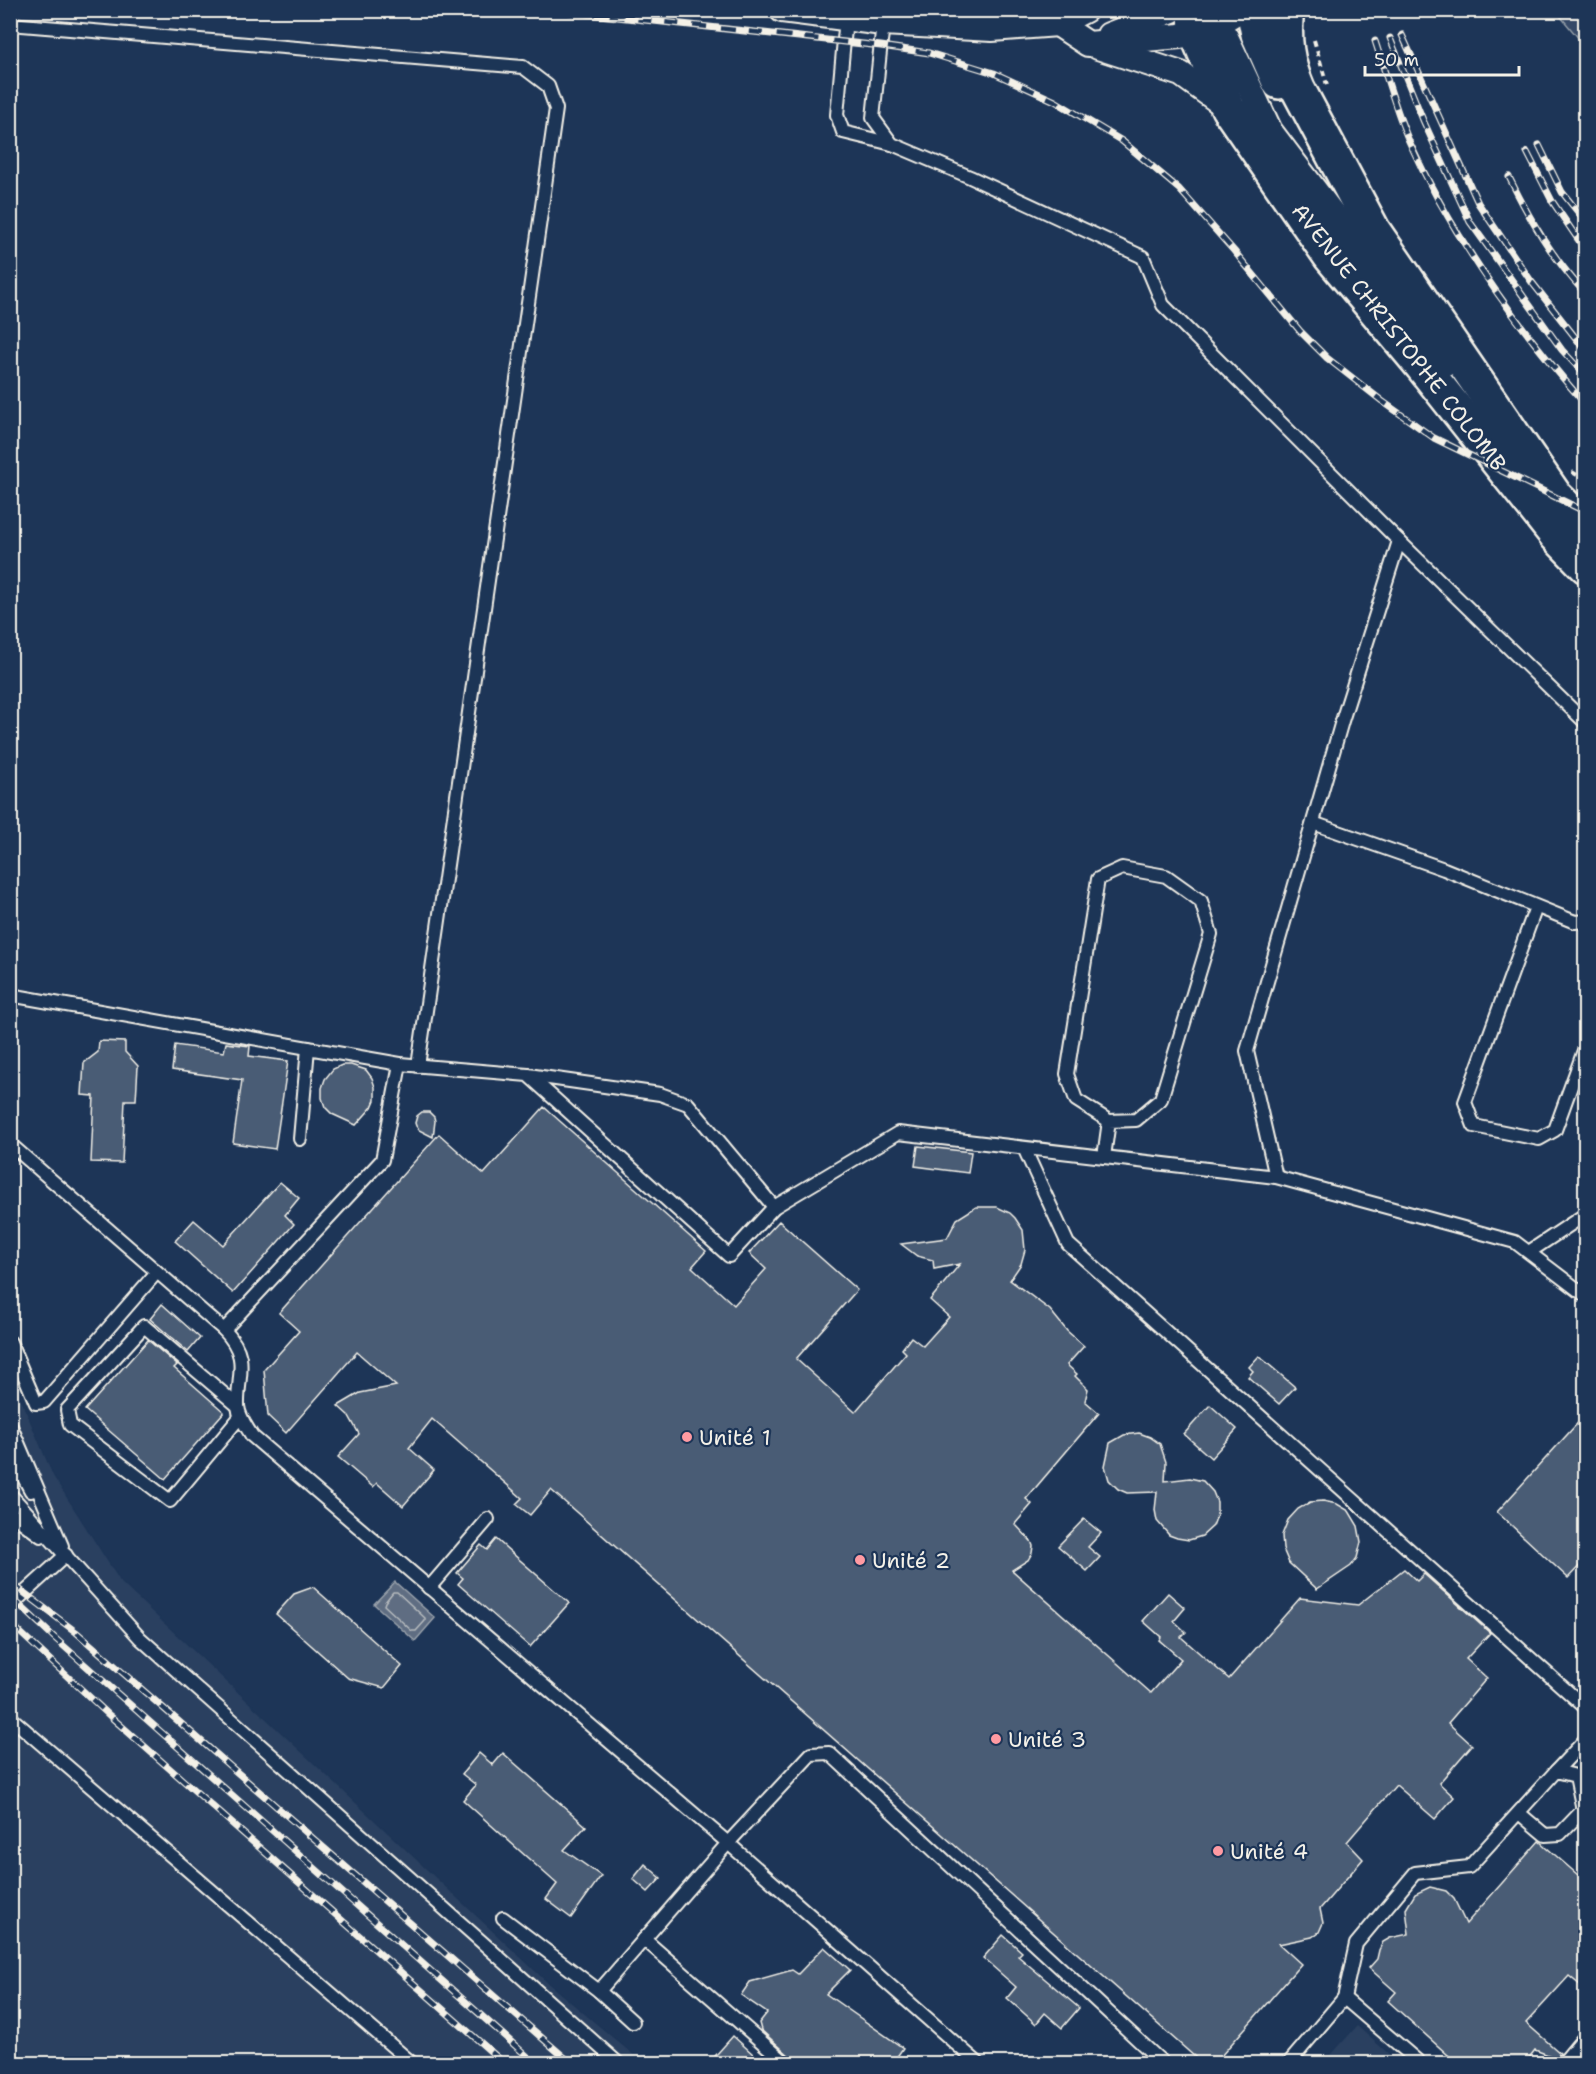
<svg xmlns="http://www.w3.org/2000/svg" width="1596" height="2074" font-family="'Shantell Sans',sans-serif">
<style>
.built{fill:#2a4060}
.green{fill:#354a67;stroke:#949ea8;stroke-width:1.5}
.water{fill:#5e6d82;stroke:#9aa2ab;stroke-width:1.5}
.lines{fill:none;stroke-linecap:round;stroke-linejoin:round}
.shore{stroke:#b8bcbf;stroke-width:1.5}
.building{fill:#485b74;stroke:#f4f1e8;stroke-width:1.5}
.service-casing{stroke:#f4f1e8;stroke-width:16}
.minor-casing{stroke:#f4f1e8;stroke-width:28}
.secondary-casing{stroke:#f4f1e8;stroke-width:38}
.path{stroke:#f4f1e8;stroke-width:4;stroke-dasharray:6 4.5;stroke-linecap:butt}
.service{stroke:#1d3557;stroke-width:12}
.minor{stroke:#1d3557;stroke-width:24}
.secondary{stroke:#1d3557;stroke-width:33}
.rail-casing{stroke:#f4f1e8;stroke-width:7}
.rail{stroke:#1d3557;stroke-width:4.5;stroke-dasharray:14;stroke-linecap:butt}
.poi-dot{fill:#ff9aa2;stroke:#1d3557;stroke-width:2}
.labels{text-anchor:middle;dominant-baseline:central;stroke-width:4.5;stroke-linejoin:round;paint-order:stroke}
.street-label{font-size:22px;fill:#f4f1e8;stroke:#1d3557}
.poi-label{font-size:22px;fill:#f4f1e8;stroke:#1d3557;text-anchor:start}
</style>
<rect width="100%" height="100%" fill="#1d3557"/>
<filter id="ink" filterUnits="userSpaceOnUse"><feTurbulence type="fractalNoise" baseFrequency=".0167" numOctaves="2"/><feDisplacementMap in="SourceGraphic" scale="12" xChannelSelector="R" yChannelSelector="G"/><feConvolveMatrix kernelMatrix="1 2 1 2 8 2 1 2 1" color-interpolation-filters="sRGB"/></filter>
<g filter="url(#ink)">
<g class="built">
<path d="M10,1374L53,1476L121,1583L551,1986L643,2063H11Z"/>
<path d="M1357,2026L1399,2063H1324Z"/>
</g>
<path class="green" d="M1556,11H1585V46Z"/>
<path class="water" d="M395,1582L435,1618L415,1641L374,1604Z"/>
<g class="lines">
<path class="shore" d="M393,1592H397L425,1618V1621L416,1631H412L384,1605L385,1602Z"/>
</g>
<g class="building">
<path d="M99,1041L125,1042V1052L138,1066L136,1100H125L122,1163L91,1162L94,1096L82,1095L84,1063L98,1052Z"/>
<path d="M226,1043L250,1046L249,1056L288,1061L275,1149L233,1143L242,1080L172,1070L175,1045L224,1052Z"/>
<path d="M342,1065H351L366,1070L372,1078L375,1087V1100L372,1107L356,1125L332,1114L325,1107L322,1098V1088L325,1079L333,1069Z"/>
<path d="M544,1107L706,1251L692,1267L734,1305L766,1269L749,1253L779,1221L857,1290L796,1359L855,1412L906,1353L902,1349L911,1337L923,1346L949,1317L930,1300L960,1264L934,1269L933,1260L917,1256L901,1244L947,1238L957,1219L976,1207H997L1010,1213L1015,1218L1023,1230L1025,1250L1021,1264L1010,1280L1050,1310L1067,1331L1084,1346L1067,1365L1077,1374L1075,1376L1088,1389L1085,1401L1099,1413L1026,1499L1032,1504L1015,1524L1031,1541L1033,1546L1032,1553L1028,1560L1012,1570L1151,1693L1181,1659L1159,1640L1161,1637L1143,1621L1168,1593L1185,1608L1174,1621L1186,1632L1181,1637L1229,1679L1300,1598L1358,1605L1404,1569L1417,1581L1424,1574L1490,1633L1466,1659L1487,1678L1448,1723L1472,1745L1439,1783L1454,1797L1435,1819L1396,1785L1347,1842L1363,1859L1320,1909L1323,1923L1319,1932L1312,1937L1279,1944L1301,1964L1214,2064H1203L551,1490L530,1515L516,1504L522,1498L432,1419L409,1448L434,1470L403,1506L377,1483L373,1487L338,1457L359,1434L349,1416L338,1406L360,1393L396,1386L357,1352L286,1433L268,1416L264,1370L299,1331L279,1313L439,1134L484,1174Z"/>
<path d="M422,1112H429L434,1117L435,1121L433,1137L419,1130L416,1126L415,1123L417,1116Z"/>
<path d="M918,1146L971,1152L968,1173L915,1166Z"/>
<path d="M280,1182L299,1198L285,1215L294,1224L233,1293L175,1241L194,1220L223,1245Z"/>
<path d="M162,1304L200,1338L188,1352L150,1319Z"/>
<path d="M148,1340L177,1365L174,1368L224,1412L165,1479L85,1410Z"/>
<path d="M1259,1356L1295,1387L1279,1404L1248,1377L1253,1371L1249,1367Z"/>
<path d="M1210,1405L1237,1429L1211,1458L1184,1434Z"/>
<path d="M1586,1414V1559L1568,1578L1497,1512Z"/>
<path d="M1139,1433L1150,1437L1160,1444L1166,1462L1165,1481L1190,1478L1203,1481L1213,1492L1217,1502V1515L1213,1526L1202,1536L1189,1540L1177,1538L1169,1535L1157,1521L1155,1510L1157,1492L1127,1493L1118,1489L1109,1480L1105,1466L1110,1443L1124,1435Z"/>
<path d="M1323,1501L1337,1504L1349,1511L1358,1526L1361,1542L1357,1558L1351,1566L1317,1589L1289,1563L1283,1549L1282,1535L1288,1520L1298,1509L1310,1502Z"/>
<path d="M1084,1519L1101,1533L1088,1547L1100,1557L1087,1571L1058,1546Z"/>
<path d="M496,1539L569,1603L530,1647L458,1584L463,1578L457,1573L481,1545L487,1550Z"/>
<path d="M313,1587L402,1666L384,1688L348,1678L276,1614L294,1594Z"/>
<path d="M479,1753L493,1765L503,1753L586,1826L564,1850L601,1876L571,1918L546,1899L557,1884L463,1800L476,1785L462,1774Z"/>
<path d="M1539,1841L1586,1882V1990L1569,1976L1526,2023L1560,2053L1556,2058L1535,2050L1524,2064H1458L1388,2001L1396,1992L1369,1968L1377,1959L1379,1950L1383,1942L1390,1938L1409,1934L1406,1909L1415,1894L1430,1887L1446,1891L1454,1899L1466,1924Z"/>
<path d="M645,1864L661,1878L648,1892L633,1879Z"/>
<path d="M1003,1935L1022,1952L1018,1956L1079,2008L1062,2028L1045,2013L1036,2024L1007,1998L1016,1987L983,1958Z"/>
<path d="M824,1947L850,1970L826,1994L903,2048L892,2064H795L792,2058L761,2030L759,2023L767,2013L741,1995L750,1982L792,1970L798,1974Z"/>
<path d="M733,2036L764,2064H708Z"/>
</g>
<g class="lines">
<g class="service-casing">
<g id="service">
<path d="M983,10L1008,25"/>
<path d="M846,18L837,115L843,132L892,144"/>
<path d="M883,23L873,118L892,144L970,177L1143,257L1163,305L1399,541L1342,721L1247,1051L1276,1177"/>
<path d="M10,24L523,67L548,86L556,109L418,1066"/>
<path d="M1399,541L1586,723"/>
<path d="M1313,823L1444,869L1575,922L1586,921"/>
<path d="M1536,907L1465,1102L1474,1126L1539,1139L1555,1130L1586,1045"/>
<path d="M10,995L308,1048"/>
<path d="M528,1075L660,1094L688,1104L774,1207"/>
<path d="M300,1139L308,1048L400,1064"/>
<path d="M10,1144L224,1330C251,1358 237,1375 238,1406C239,1418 247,1427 252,1436L728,1843L979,2064"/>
<path d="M1024,1148L1068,1244L1586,1708"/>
<path d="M1104,1157L1109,1121L1136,1120L1161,1099L1211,934L1201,901L1166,876L1122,868L1098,879L1067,1074L1076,1100L1109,1121"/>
<path d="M1529,1252L1586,1214"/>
<path d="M224,1330L382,1160L400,1064L528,1075L729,1256L774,1207L898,1133L1276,1177L1515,1242L1586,1296"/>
<path d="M10,1342L36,1403L44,1402L157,1272"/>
<path d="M238,1406L144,1326L67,1410L70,1425L170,1501L240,1417"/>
<path d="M10,1424L62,1546"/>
<path d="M10,1452L31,1491"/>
<path d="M10,1494L140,1638L619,2064"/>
<path d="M10,1513L41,1536"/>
<path d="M429,1588L488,1519"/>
<path d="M10,1606L66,1555"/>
<path d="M10,1717L413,2064"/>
<path d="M1556,1771L1586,1739"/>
<path d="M503,1918L599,1991L728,1843L811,1754L829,1753L1164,2064"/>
<path d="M644,1939L787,2064"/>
<path d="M599,1991L633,2022"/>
<path d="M1344,1998L1356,1944L1415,1873L1469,1867L1556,1771L1576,1776L1583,1810L1560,1834L1545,1835L1519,1813"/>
<path d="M1288,2064L1344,1998L1421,2064"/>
<path d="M1562,2064L1586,2035"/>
</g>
</g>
<g class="minor-casing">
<g id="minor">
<path d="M782,10L883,23L992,29L1058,24L1085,10"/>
<path d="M1201,10L1217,24L1226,37L1270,131L1446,364"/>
<path d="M1058,24L1088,44L1180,36L1217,24L1240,10"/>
<path d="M1109,35L1172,10"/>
<path d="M1098,47L1181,74L1228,108"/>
</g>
</g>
<g class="secondary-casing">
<g id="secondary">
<path d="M1195,10L1196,32L1228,108L1330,256L1422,366L1556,535L1586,566"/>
<path d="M1253,10L1258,34L1279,82"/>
<path d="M1287,10C1283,39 1287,63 1298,89L1373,230L1556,497L1586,526"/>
</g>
</g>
<g class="path">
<path d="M1314,40L1327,85"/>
<path d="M1572,472L1586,480"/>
</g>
<use href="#service" class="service"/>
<use href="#minor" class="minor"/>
<use href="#secondary" class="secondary"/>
<g class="rail-casing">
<g id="rail">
<path d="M554,10L881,46L929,53L994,73L1055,101L1122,141L1179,189L1234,251L1300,331L1327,358L1382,401L1434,438L1586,512"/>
<path d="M1402,35L1478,203L1531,281L1586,351"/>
<path d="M1390,38L1423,120L1470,222L1562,350L1586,376"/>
<path d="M1375,41C1386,74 1395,109 1409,141C1452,237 1516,325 1586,405"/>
<path d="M1539,145L1562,192L1586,222"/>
<path d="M1527,152L1552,201L1586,251"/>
<path d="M1509,177C1530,220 1553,259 1586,294"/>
<path d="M10,1582L76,1632L572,2064"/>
<path d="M10,1596L57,1640L536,2064"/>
<path d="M10,1623L110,1716L505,2064"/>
</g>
</g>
<use href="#rail" class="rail"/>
</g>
</g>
<g class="poi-dot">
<circle cx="687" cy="1437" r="6"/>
<circle cx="860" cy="1560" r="6"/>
<circle cx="996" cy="1739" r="6"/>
<circle cx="1218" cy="1851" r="6"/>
</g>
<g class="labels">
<g class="street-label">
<text transform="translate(1399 337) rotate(52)">AVENUE CHRISTOPHE COLOMB</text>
</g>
<g class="poi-label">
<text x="699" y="1437">Unité 1</text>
<text x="872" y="1560">Unité 2</text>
<text x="1008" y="1739">Unité 3</text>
<text x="1230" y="1851">Unité 4</text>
</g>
</g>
<rect width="1596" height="2074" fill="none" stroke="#1d3557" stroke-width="36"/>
<rect x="18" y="18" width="1560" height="2038" fill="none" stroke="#f4f1e8" stroke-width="2" filter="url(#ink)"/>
<path d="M1365 66v9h154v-9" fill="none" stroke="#f4f1e8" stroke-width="3"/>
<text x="1374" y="66" font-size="18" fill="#f4f1e8" stroke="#1d3557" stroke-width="4.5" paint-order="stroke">50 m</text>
</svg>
